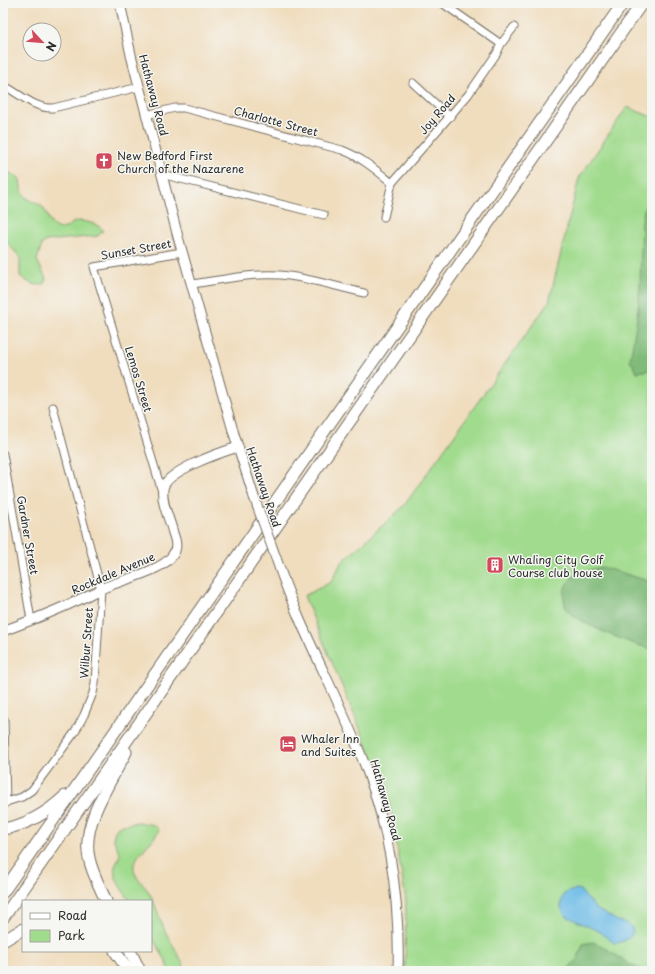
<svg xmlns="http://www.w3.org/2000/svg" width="655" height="974" font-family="'Playpen Sans',sans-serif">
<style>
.green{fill:#a1db8e;stroke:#66835c}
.forest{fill:#80bb79;stroke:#567352}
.water{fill:#6cbbe7;stroke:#4c7389}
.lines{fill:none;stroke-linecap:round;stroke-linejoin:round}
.minor-casing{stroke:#70695e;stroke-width:9}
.major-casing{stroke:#70695e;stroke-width:11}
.highway-casing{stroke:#70695e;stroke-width:13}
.minor{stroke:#fff;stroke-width:7}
.major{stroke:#fff;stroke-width:9}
.highway{stroke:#fff;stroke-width:11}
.major-bridge-casing{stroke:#70695e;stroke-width:11;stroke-linecap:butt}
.major-bridge{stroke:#fff;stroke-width:9}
.labels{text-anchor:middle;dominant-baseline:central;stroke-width:3;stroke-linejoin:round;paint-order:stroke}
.street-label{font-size:11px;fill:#2b2b2b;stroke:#f6f6f2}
.poi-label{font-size:11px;fill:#2b2b2b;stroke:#f6f6f2;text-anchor:start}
</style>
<rect width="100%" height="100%" fill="#f6f6f2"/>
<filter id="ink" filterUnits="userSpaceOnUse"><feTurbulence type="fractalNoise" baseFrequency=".025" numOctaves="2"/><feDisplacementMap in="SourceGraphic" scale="8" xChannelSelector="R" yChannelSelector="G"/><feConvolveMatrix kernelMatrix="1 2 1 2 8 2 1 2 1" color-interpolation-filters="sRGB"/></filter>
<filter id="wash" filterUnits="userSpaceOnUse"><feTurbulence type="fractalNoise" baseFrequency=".012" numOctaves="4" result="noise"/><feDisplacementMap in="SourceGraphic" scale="16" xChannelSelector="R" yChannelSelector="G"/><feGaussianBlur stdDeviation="0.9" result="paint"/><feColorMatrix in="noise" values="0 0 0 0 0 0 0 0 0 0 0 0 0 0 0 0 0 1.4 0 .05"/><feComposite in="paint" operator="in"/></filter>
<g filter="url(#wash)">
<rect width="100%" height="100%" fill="#f0ddbe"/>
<g class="green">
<path d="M627,107L652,117V971H405L406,900L388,795L304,596L331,582L341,563L403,507L549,302L579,178Z"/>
<path d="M5,172C28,177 16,183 24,195C29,202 40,202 44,209C48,215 49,223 55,227C63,232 68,226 74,222C81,219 99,224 103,230L98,236L46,241L42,244L37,260L46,279L44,284C34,287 28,282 20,276V257L3,238V173Z"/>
<path d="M138,822L154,825L159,830C154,841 136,855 134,864C132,876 142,882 148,891C156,904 159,919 166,933C173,946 181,957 186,971H170L165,959L151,936V901H130C124,892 112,878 115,866C117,862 119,859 120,854L113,838L115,831L119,826Z"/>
</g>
<g class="forest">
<path d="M651,202H652V370L637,372L630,360L637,319L640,286L642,220L645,207Z"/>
<path d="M602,567L652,582V649C634,645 579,624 568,611C564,606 564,599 564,593C565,586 569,579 575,576C583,571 593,569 602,567Z"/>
<path d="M593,942L604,947L629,964L645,971H566L578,958L583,944Z"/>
</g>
<path class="water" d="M576,889L580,890L596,909L618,921L626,923L632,928L633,932C630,939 622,943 614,943L600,932L566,916C559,909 560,902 564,894Z"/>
</g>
<g filter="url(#ink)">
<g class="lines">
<g class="minor-casing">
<g id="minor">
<path d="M442,3L501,44"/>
<path d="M413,83L450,117"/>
<path d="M3,85C18,93 35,109 53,108L139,87"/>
<path d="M146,115L175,108H184L342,150C361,157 376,170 392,183"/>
<path d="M161,174L324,215"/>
<path d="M384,217L392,183L468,95L497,53L501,44L514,27"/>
<path d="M192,284C221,280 251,273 280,275C307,277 337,287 364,293"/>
<path d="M3,454L31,620"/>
<path d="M163,495L94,267L182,252"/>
<path d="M4,719L6,803"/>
<path d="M3,803L22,797L32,790L75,732L84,715L93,693L95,683L101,589L53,407"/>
</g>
</g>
<g class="major-casing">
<g id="major">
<path d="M120,3L131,55L178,237L234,434L254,497"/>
<path d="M276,558C300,631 339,697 366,768C390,832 400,903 398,971"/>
<path d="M3,631C27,622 51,613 74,602C83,598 92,593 101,589C118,581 162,571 172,556C178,549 176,541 173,533C170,519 161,504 163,489C165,471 222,452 238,447"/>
</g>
</g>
<g class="highway-casing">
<g id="highway">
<path d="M3,829C28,825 47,813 65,796"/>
<path d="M3,892L623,3"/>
<path d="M106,901C100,887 92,873 89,858C81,823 111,782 126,752"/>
<path d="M3,918L642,3"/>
<path d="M3,941L23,929"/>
<path d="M115,951L129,971"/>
<path d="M130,951L140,971"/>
</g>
</g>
<use href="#minor" class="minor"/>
<use href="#major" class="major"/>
<use href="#highway" class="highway"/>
<g class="major-bridge-casing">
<path id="major-bridge" d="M254,497L276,558"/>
</g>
<use href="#major-bridge" class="major-bridge"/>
</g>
</g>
<defs>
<g id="church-square" transform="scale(0.9)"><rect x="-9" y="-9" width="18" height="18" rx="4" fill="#d1495b" stroke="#f6f6f2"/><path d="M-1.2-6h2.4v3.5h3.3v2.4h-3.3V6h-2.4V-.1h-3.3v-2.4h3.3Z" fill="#fff"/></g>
<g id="building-square" transform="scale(0.9)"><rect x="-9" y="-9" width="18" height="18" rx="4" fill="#d1495b" stroke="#f6f6f2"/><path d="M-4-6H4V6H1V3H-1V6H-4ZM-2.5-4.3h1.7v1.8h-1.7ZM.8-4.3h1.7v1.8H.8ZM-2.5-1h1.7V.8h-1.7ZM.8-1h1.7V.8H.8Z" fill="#fff"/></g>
<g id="hotel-square" transform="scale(0.9)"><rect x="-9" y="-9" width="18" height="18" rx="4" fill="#d1495b" stroke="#f6f6f2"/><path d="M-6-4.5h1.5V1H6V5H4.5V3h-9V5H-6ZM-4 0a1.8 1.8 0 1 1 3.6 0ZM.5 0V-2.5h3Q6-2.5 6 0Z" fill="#fff"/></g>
</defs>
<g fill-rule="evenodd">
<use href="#church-square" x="104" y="161"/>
<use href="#building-square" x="495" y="565"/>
<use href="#hotel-square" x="288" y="744"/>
</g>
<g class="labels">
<g class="street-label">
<text transform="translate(154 95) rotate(75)">Hathaway Road</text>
<text transform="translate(437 114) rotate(-49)">Joy Road</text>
<text transform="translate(276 121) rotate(15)">Charlotte Street</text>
<text transform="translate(136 249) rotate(-10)">Sunset Street</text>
<text transform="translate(139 379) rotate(73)">Lemos Street</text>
<text transform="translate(264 487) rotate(71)">Hathaway Road</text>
<text transform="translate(28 535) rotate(80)">Gardner Street</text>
<text transform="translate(113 573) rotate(-23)">Rockdale Avenue</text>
<text transform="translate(86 643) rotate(-86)">Wilbur Street</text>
<text transform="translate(386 800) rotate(74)">Hathaway Road</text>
</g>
<g class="poi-label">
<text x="117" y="155">New Bedford First<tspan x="117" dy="13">Church of the Nazarene</tspan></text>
<text x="508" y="559">Whaling City Golf<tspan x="508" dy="13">Course club house</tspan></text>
<text x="301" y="738">Whaler Inn<tspan x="301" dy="13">and Suites</tspan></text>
</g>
</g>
<rect width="655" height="974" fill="none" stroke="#f6f6f2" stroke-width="16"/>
<rect x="22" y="900" width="130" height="52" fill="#f6f6f2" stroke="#a5a5a2"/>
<rect x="30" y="913" width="20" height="6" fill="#ffffff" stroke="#a5a5a2"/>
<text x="58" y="920" font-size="12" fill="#2b2b2b">Road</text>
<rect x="30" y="930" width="20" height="12" fill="#a1db8e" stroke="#a5a5a2"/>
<text x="58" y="940" font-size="12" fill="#2b2b2b">Park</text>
<g transform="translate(42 42) rotate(116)"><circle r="19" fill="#f6f6f2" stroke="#a5a5a2"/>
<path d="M0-3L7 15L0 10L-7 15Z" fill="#d1495b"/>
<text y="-6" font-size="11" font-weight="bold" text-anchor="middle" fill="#2b2b2b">N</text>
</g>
</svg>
